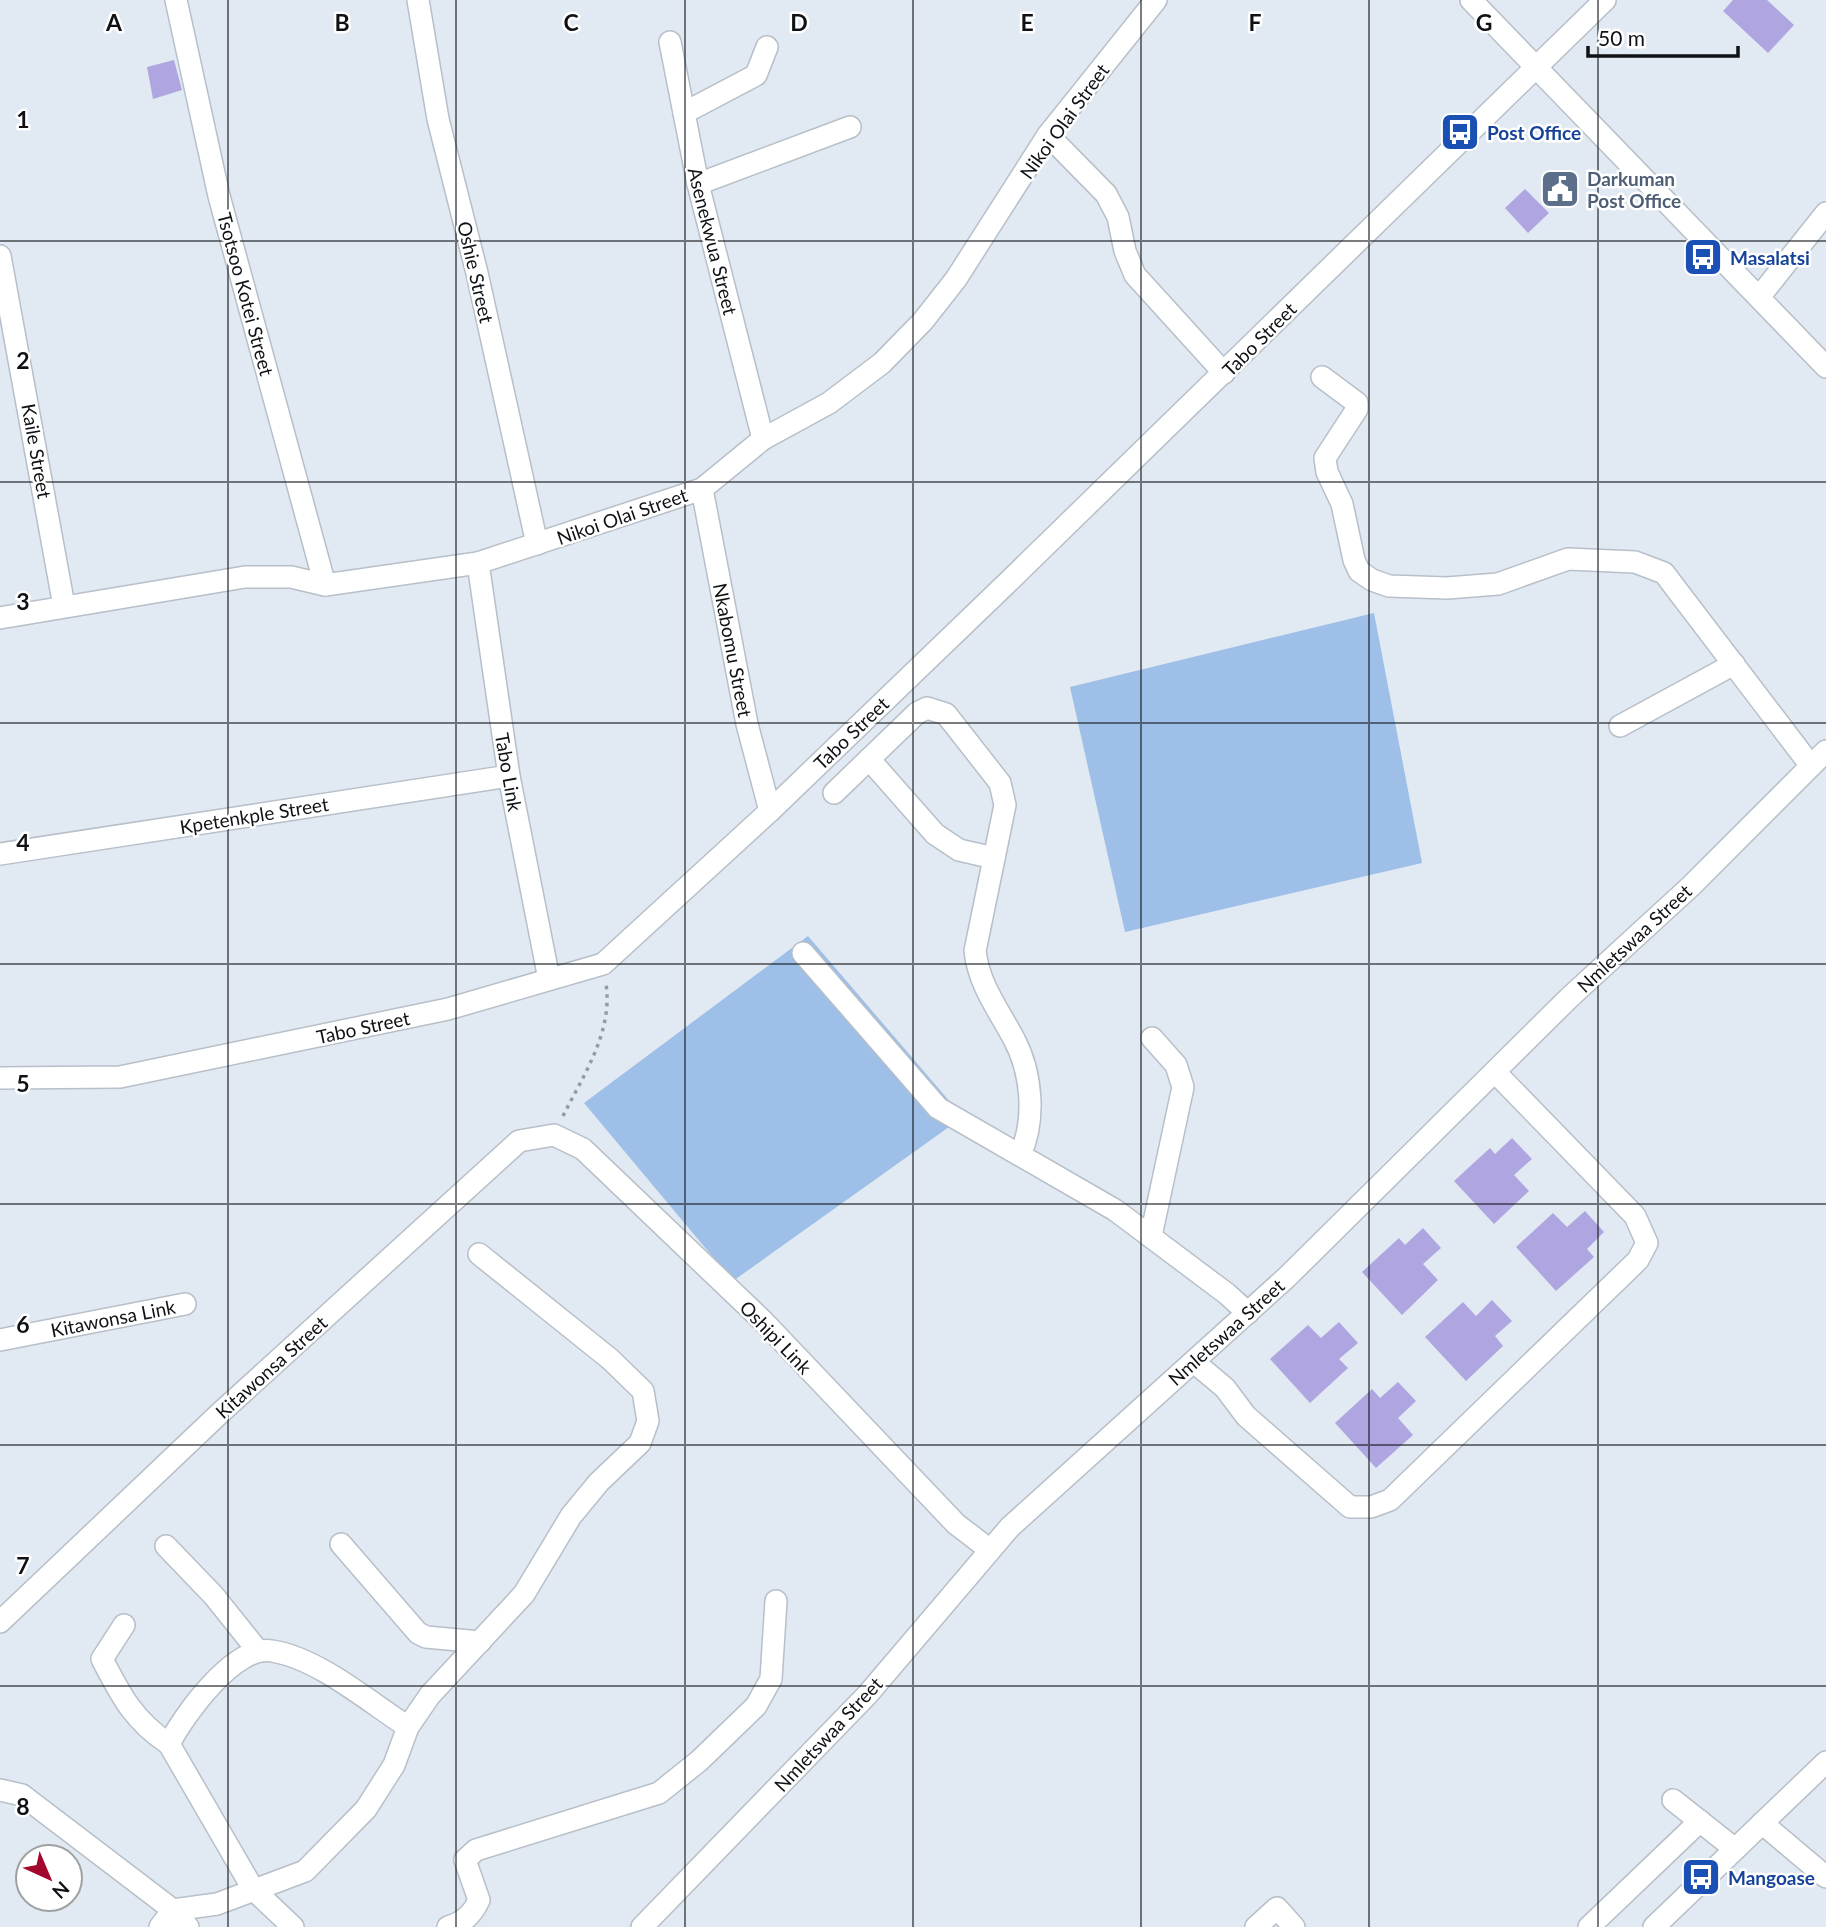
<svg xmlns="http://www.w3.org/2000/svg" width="1826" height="1927" font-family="Lato,sans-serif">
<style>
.green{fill:#9ebfe7}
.building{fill:#afa6e1}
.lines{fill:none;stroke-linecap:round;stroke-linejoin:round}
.minor-casing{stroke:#b7bfc8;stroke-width:24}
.path{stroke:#959ba2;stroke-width:3.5;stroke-dasharray:3.5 5;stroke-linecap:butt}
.minor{stroke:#fff;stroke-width:21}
.grid{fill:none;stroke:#0f1115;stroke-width:2;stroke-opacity:0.55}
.labels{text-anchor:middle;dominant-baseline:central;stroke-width:5;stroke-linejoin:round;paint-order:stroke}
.street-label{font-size:19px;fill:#0f1115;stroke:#fff}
.transit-label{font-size:19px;font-weight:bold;fill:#164399;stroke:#fff;text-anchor:start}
.service-label{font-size:19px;font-weight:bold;fill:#4e5e75;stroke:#fff;text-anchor:start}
.grid-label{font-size:23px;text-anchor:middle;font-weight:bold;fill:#0f1115;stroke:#fff;stroke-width:5;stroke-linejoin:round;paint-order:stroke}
</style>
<rect width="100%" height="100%" fill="#e1e9f2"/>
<g class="green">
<path d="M1374,613L1422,863L1125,932L1070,687Z"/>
<path d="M808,936L963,1117L733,1281L584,1103Z"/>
</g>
<g class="building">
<path d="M1733,0H1767L1794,25L1768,53L1723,11Z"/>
<path d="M174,60L182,90L153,99L147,67Z"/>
<path d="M1525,189L1549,213L1528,233L1505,208Z"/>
<path d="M1512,1138L1532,1159L1514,1175L1529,1191L1494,1224L1454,1181L1490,1148L1495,1154Z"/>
<path d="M1585,1211L1604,1232L1587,1249L1594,1257L1556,1291L1516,1247L1553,1213L1567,1227Z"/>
<path d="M1423,1228L1441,1248L1423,1264L1438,1280L1402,1315L1362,1272L1399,1238L1405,1245Z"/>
<path d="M1492,1300L1512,1321L1495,1336L1503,1346L1466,1381L1425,1337L1463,1302L1476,1316Z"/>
<path d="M1339,1322L1358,1343L1339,1359L1348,1368L1310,1403L1270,1359L1308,1325L1321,1338Z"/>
<path d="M1398,1382L1416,1401L1398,1418L1413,1435L1376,1468L1335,1423L1372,1389L1380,1398Z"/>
</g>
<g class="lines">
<g class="minor-casing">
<g id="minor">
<path d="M176,0L219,196L325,585"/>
<path d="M418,0L438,119L477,273L537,544"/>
<path d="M1471,0L1826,367"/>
<path d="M670,42L698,184L763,439"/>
<path d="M684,113L756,75L767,47"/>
<path d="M1048,135L1106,194L1118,217L1125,251L1135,275L1224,373"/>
<path d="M698,184L850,127"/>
<path d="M0,256L64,606"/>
<path d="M1760,296L1826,213"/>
<path d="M1322,377L1357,403V409L1325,458L1327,472L1342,504L1354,560L1359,571L1372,580L1389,586L1447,588L1498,584L1568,559L1635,562L1664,573L1811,766"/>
<path d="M702,489L747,724L770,811"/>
<path d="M478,563L509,776L549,979"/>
<path d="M0,618L245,577H291L325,585L478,563L702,489L763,439L829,403L882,363L923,321L956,279L1048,135L1156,0"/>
<path d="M1620,726L1734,664"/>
<path d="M869,759L935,834L959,850L994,858"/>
<path d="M834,793L917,713L927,708L946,714L1000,783L1005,805L975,951C979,985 998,1009 1014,1039C1032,1073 1036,1120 1020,1155"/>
<path d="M0,854L509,776"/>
<path d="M803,953L938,1108L1115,1210L1227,1294L1248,1313"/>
<path d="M0,1078L120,1077L448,1009L603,964L770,811L1005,585L1605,0"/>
<path d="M1151,1236L1183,1087L1176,1065L1152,1038"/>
<path d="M0,1340L185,1304"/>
<path d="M1194,1362L1225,1388L1246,1416L1350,1507H1371L1390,1500L1638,1260L1647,1243L1635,1216L1495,1072"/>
<path d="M341,1544L418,1633L426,1637L480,1642"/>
<path d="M166,1546L214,1596L258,1651"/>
<path d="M0,1622L219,1414L519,1141L554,1135L583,1149L763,1321L956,1524L990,1550"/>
<path d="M124,1625L102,1659C121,1696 134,1721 169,1744"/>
<path d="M0,1790L22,1795L173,1910L188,1927"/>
<path d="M1673,1800L1735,1849"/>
<path d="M1762,1823L1826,1877"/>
<path d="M160,1927L173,1910L217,1904L305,1871L312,1864L366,1809L394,1765L408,1727L430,1695L524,1594L571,1516L599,1482L640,1443L648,1421L643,1391L610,1359L479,1254"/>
<path d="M293,1927L253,1889L169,1744C184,1715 235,1644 272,1651C318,1658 369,1702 408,1727"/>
<path d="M448,1927C464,1922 472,1915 479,1900L465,1860L476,1850L659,1793L699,1761L756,1706L771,1679L776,1601"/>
<path d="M642,1927L868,1694L1010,1527L1287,1277L1570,997L1691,886L1826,751"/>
<path d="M1256,1927L1277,1908L1294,1927"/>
<path d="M1589,1927L1700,1821"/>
<path d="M1654,1927L1826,1762"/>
</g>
</g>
<path class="path" d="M563,1116C584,1074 613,1032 606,984"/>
<use href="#minor" class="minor"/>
</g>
<path class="grid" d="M228,0V1927M456,0V1927M685,0V1927M913,0V1927M1141,0V1927M1369,0V1927M1598,0V1927M0,241H1826M0,482H1826M0,723H1826M0,964H1826M0,1204H1826M0,1445H1826M0,1686H1826"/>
<defs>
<g id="bus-square" transform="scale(2.0125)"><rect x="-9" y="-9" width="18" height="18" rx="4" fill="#1a4fb4" stroke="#fff"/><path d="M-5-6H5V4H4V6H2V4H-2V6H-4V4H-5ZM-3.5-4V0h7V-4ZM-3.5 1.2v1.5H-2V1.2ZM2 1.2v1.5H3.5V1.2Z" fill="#fff"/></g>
<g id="civic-square" transform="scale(2.0125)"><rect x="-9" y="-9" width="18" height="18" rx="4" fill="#5c6f8a" stroke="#fff"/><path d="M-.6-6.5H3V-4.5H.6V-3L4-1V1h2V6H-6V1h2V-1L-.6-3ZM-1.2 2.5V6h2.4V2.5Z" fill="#fff"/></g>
</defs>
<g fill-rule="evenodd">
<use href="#bus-square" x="1460" y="132"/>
<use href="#civic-square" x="1560" y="189"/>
<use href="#bus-square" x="1703" y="257"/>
<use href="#bus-square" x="1701" y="1877"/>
</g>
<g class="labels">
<g class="street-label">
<text transform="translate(1064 121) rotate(-54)">Nikoi Olai Street</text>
<text transform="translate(713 241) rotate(76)">Asenekwua Street</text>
<text transform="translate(476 272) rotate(77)">Oshie Street</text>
<text transform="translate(246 294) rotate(75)">Tsotsoo Kotei Street</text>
<text transform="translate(1259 339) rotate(-45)">Tabo Street</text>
<text transform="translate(37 451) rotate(80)">Kaile Street</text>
<text transform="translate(622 516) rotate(-19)">Nikoi Olai Street</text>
<text transform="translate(733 650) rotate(79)">Nkabomu Street</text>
<text transform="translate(851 733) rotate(-44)">Tabo Street</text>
<text transform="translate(509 772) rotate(80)">Tabo Link</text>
<text transform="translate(254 815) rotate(-9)">Kpetenkple Street</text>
<text transform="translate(1634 938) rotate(-43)">Nmletswaa Street</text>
<text transform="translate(363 1027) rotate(-12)">Tabo Street</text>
<text transform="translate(113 1318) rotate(-11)">Kitawonsa Link</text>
<text transform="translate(1226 1332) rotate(-42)">Nmletswaa Street</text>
<text transform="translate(776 1337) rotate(46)">Oshipi Link</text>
<text transform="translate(271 1367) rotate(-42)">Kitawonsa Street</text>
<text transform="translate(828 1734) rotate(-47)">Nmletswaa Street</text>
</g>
<g class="transit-label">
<text x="1487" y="132">Post Office</text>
<text x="1730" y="257">Masalatsi</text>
<text x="1728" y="1877">Mangoase</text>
</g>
<g class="service-label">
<text x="1587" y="178">Darkuman<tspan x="1587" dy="22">Post Office</tspan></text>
</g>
</g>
<g class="grid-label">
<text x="114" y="31">A</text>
<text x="342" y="31">B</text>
<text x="571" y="31">C</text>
<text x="799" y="31">D</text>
<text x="1027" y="31">E</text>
<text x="1255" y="31">F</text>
<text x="1484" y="31">G</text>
<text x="23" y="128">1</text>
<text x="23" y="369">2</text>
<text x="23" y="610">3</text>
<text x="23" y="851">4</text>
<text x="23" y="1092">5</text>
<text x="23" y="1333">6</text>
<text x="23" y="1574">7</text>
<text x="23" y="1815">8</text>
</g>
<g transform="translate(49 1878) rotate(136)"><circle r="33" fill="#ffffff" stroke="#9fa0a1" stroke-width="2"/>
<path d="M0-5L12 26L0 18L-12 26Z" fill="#a4072d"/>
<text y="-10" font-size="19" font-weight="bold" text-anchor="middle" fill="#0f1115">N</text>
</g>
<path d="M1588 46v10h150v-10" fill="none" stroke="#0f1115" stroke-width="3.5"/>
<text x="1598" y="46" font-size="21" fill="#0f1115" stroke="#ffffff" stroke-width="5" paint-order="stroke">50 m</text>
</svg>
